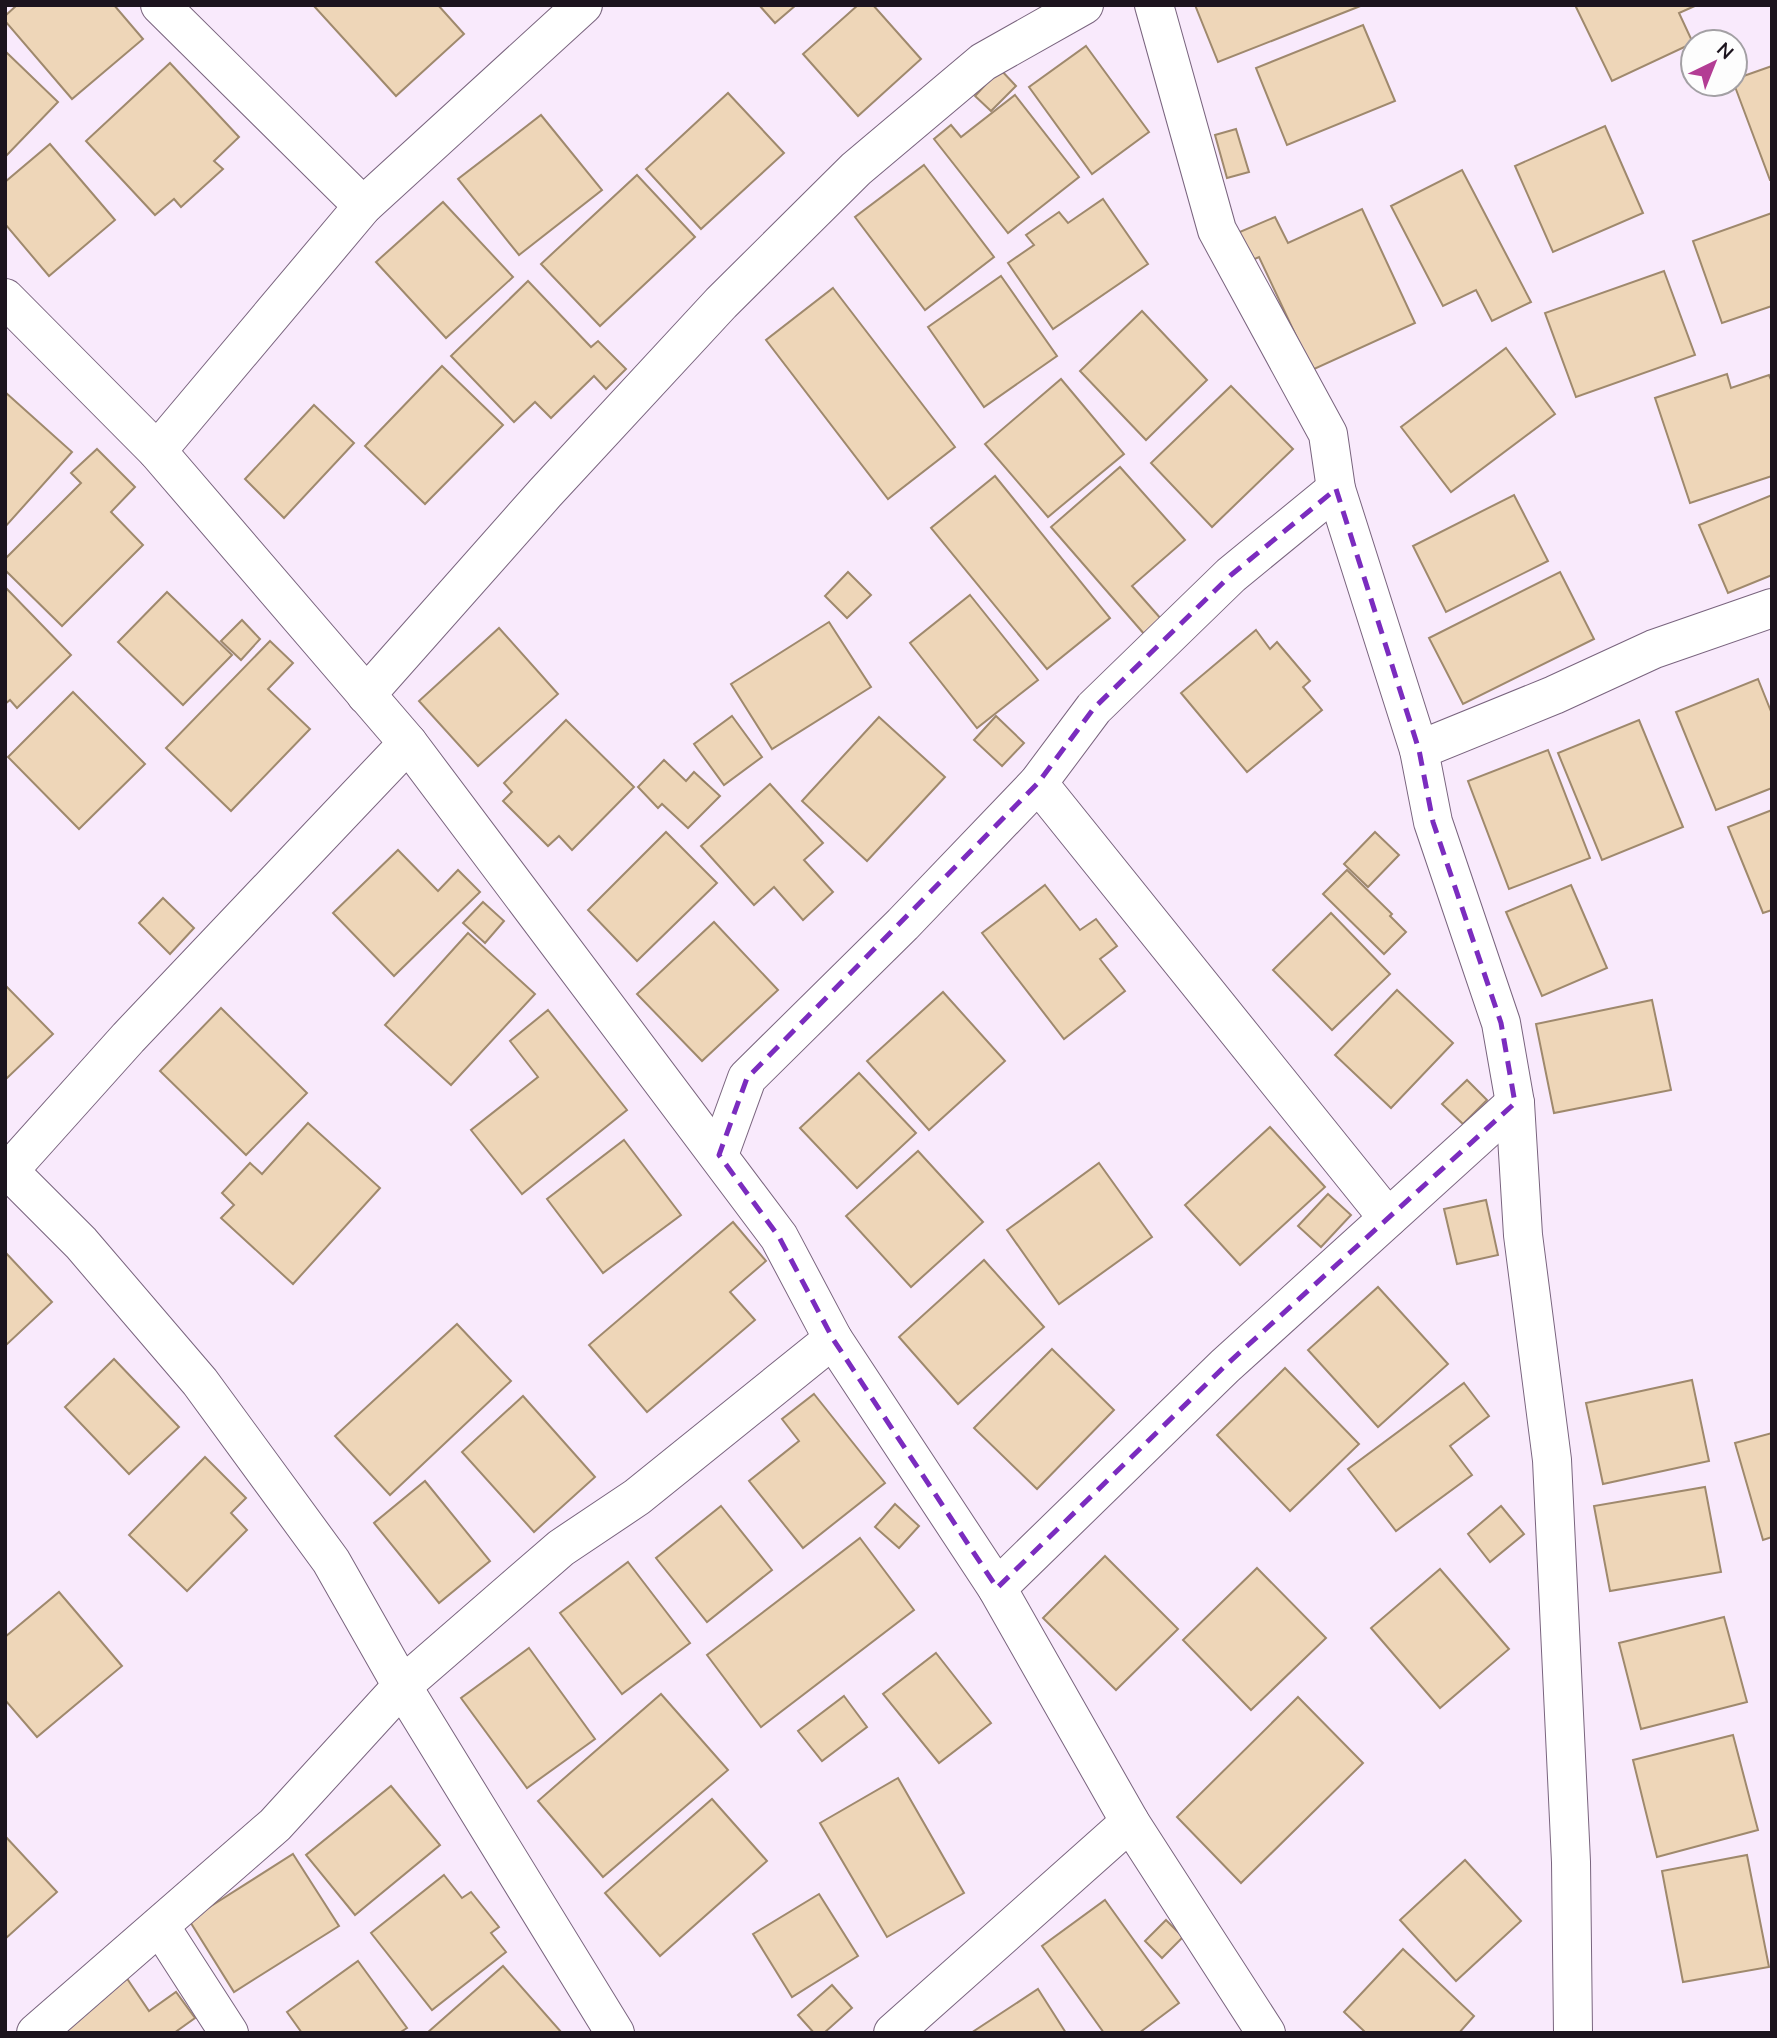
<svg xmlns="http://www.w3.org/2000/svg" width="1777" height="2038" font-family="Mulish,sans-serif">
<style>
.building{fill:#eed6b8;stroke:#9f896d;stroke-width:2}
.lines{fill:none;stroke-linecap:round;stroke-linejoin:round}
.street-casing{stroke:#79647e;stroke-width:40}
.street{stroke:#fff;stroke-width:38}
.marked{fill:none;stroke:#7b2cbf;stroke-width:5;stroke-dasharray:14 9;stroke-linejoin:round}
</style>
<rect width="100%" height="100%" fill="#f9eafc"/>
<g class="building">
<path d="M17,5H114L143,39L72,99L5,21V16Z"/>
<path d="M313,5H438L464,34L396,96Z"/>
<path d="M759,5H796L775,23Z"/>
<path d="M858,5H873L921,59L858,116L803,54Z"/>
<path d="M1195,5H1363L1218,62Z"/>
<path d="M1575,5H1697L1679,13L1693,43L1612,81Z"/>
<path d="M1363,25L1395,101L1287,145L1256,68Z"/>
<path d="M1086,46L1149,132L1092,174L1029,87Z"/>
<path d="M5,51L58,102L5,157Z"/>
<path d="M170,63L239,137L214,161L223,169L181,207L174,199L155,215L86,141Z"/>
<path d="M1772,66V180H1770L1734,84L1735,79Z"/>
<path d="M1000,69L1016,86L991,111L975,96Z"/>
<path d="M728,93L784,153L701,229L646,169Z"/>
<path d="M1015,95L1079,177L1008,233L934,139L951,125L961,137Z"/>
<path d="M541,115L602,190L519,255L458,179Z"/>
<path d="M1605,126L1643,213L1553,252L1515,166Z"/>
<path d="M1236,129L1249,172L1227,178L1215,135Z"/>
<path d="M50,144L115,220L49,276L5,224V182Z"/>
<path d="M924,165L994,257L925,310L855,217Z"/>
<path d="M1462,170L1531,302L1492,321L1476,290L1443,306L1391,206Z"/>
<path d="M637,175L695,237L600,326L541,264Z"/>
<path d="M1103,199L1148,264L1053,329L1008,263L1034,245L1026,235L1059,212L1068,223Z"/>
<path d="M443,202L513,277L446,338L376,262Z"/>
<path d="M1362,209L1415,323L1312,370L1259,257L1248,262L1235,234L1275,217L1288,243Z"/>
<path d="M1772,213V306L1722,323L1693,241Z"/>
<path d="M1664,271L1695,355L1576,397L1545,313Z"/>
<path d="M1001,276L1057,356L984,407L928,327Z"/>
<path d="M528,281L591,347L598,341L626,369L606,389L594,376L551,418L535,402L514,422L451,356Z"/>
<path d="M833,288L955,447L888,499L766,340Z"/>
<path d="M1142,311L1207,380L1146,440L1080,371Z"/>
<path d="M1506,348L1555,414L1451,492L1401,427Z"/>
<path d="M442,366L503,425L425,504L365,446Z"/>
<path d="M1727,374L1731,388L1769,375L1772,382V476L1690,503L1655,398Z"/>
<path d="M1061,379L1124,454L1048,517L985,444Z"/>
<path d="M1231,386L1293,449L1212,527L1151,463Z"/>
<path d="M5,392L72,452L5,527Z"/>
<path d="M314,405L354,443L284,518L245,479Z"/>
<path d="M97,449L135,487L111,512L143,545L62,626L5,570V559L81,483L71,473Z"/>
<path d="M1120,467L1185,540L1132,586L1162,620L1145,635L1051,527Z"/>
<path d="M995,476L1110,618L1047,669L931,528Z"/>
<path d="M1514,495L1548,561L1446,612L1413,546Z"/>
<path d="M1772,495V575L1728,593L1699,525Z"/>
<path d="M848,572L871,595L847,618L825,596Z"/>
<path d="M1560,572L1594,639L1463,704L1429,638Z"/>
<path d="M5,587L71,655L17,708L10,700L5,704Z"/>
<path d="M167,592L232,655L183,705L118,642Z"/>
<path d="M970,595L1038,680L977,728L910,643Z"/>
<path d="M242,620L260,639L241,660L221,641Z"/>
<path d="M829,622L871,687L772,749L731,684Z"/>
<path d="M499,628L558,694L478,766L419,701Z"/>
<path d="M1256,630L1270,649L1277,642L1310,681L1303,687L1322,710L1247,772L1181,693Z"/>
<path d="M270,641L293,663L268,689L310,729L231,811L166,748Z"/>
<path d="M1758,679L1772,714V788L1716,810L1676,712Z"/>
<path d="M73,692L145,764L79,829L8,757Z"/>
<path d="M732,716L762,757L724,785L694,744Z"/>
<path d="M996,716L1024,743L1002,766L974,740Z"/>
<path d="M879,717L945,777L867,861L802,801Z"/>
<path d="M566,720L634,787L572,850L559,836L548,846L503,801L512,792L504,783Z"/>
<path d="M1639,720L1683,827L1602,860L1558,753Z"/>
<path d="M1548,750L1590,858L1509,889L1468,781Z"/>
<path d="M664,760L686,781L694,772L720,796L688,828L662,804L658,808L638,787Z"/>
<path d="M770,784L823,843L804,860L833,892L803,920L774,887L754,905L701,846Z"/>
<path d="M1772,810V910L1763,913L1728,827Z"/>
<path d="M666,832L717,883L637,961L588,910Z"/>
<path d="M1375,832L1399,855L1368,887L1344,864Z"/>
<path d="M398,850L438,891L458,870L480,892L394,976L333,913Z"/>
<path d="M1347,870L1392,914L1390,916L1406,932L1384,954L1323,894Z"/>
<path d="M1045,885L1080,930L1096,919L1117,946L1100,959L1125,991L1064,1039L982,933Z"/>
<path d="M1571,885L1607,968L1542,996L1506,912Z"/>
<path d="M163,898L194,928L170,954L139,923Z"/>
<path d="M483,902L504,921L485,943L463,923Z"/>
<path d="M1331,913L1390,974L1332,1030L1273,970Z"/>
<path d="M714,922L778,990L702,1061L637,994Z"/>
<path d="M468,933L535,994L451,1085L385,1025Z"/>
<path d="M5,985L53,1034L5,1080Z"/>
<path d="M1397,990L1453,1043L1391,1108L1335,1055Z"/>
<path d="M943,992L1005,1061L929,1130L867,1061Z"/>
<path d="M1652,1000L1671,1090L1554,1113L1536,1024Z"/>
<path d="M221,1008L307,1093L246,1155L160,1071Z"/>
<path d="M548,1010L627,1110L522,1194L471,1130L538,1077L510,1041Z"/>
<path d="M859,1073L916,1133L857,1188L800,1128Z"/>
<path d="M1467,1080L1487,1100L1463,1124L1442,1104Z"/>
<path d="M308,1123L380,1188L293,1284L221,1218L234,1205L222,1193L250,1163L262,1174Z"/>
<path d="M1270,1127L1325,1187L1240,1265L1185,1205Z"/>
<path d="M624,1140L681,1215L603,1273L547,1199Z"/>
<path d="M918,1151L983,1222L911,1287L846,1216Z"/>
<path d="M1099,1163L1152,1237L1059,1304L1007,1230Z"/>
<path d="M1328,1194L1351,1215L1321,1247L1298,1226Z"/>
<path d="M1486,1200L1498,1255L1457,1264L1444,1209Z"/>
<path d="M733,1222L766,1261L730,1292L755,1320L647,1412L589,1345Z"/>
<path d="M5,1252L52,1302L5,1346Z"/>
<path d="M984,1260L1044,1327L958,1404L899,1337Z"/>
<path d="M1378,1287L1448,1364L1378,1427L1308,1350Z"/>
<path d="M457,1324L511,1381L390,1495L335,1436Z"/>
<path d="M1052,1349L1114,1410L1037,1489L974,1428Z"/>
<path d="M114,1359L179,1427L129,1474L65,1407Z"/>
<path d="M1285,1368L1359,1444L1290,1511L1217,1435Z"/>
<path d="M1692,1380L1709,1461L1603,1484L1586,1403Z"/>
<path d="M1464,1383L1489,1416L1450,1446L1472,1475L1396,1531L1348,1469Z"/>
<path d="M814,1394L885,1483L803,1548L749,1481L799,1441L782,1419Z"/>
<path d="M523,1396L595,1477L534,1532L462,1452Z"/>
<path d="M1772,1433V1537L1763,1540L1735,1443Z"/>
<path d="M205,1457L246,1498L231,1513L247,1530L187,1591L129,1535Z"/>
<path d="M425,1481L490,1561L439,1603L374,1523Z"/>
<path d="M1705,1487L1721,1572L1610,1591L1594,1506Z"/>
<path d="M895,1504L919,1526L899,1548L875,1527Z"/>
<path d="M721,1506L772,1570L707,1622L656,1558Z"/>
<path d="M1501,1506L1524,1534L1490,1562L1468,1534Z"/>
<path d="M860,1538L914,1610L761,1727L707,1655Z"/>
<path d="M1105,1556L1178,1629L1116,1690L1043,1618Z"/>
<path d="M628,1562L690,1643L622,1694L560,1613Z"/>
<path d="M1257,1568L1326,1638L1251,1710L1183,1640Z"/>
<path d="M1440,1569L1509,1649L1440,1708L1371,1628Z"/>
<path d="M59,1592L122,1666L37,1737L5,1700V1637Z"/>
<path d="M1724,1617L1747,1702L1641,1729L1619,1643Z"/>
<path d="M529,1648L595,1739L527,1788L461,1698Z"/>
<path d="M936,1653L991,1723L939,1763L883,1694Z"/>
<path d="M661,1694L728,1770L603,1877L538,1801Z"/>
<path d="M844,1696L867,1727L822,1761L798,1731Z"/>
<path d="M1298,1697L1363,1763L1241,1883L1177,1817Z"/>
<path d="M1733,1735L1758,1830L1657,1857L1633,1760Z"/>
<path d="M898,1778L964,1893L887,1937L820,1823Z"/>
<path d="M391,1786L440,1845L355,1915L306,1855Z"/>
<path d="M712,1799L767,1861L660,1956L605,1893Z"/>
<path d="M5,1836L57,1892L5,1939Z"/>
<path d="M293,1854L339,1926L234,1992L189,1920Z"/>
<path d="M1747,1855L1769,1967L1683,1982L1662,1871Z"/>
<path d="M1465,1860L1521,1921L1456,1981L1400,1920Z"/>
<path d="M444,1875L462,1898L471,1892L499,1927L491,1933L506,1952L432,2010L371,1933Z"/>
<path d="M819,1894L858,1956L792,1997L753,1934Z"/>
<path d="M1105,1900L1179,2003L1139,2033H1104L1042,1946Z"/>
<path d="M1166,1920L1183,1937L1162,1958L1145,1941Z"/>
<path d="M1403,1949L1474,2016L1459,2033H1366L1344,2012Z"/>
<path d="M358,1961L407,2028L399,2033H302L287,2012Z"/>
<path d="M503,1966L562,2033H427Z"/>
<path d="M126,1977L149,2011L176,1992L195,2018L174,2033H59Z"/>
<path d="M832,1985L852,2008L824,2033H814L798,2015Z"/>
<path d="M1038,1989L1066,2033H971Z"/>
</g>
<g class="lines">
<g class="street-casing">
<g id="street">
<path d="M160,5L363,206"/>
<path d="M1154,5L1217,230L1328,434L1336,489L1419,750L1433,822L1501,1023L1515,1103L1523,1235L1552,1460L1571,1862L1573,2033"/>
<path d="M5,298L157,451L408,743L779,1237L833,1339L997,1588L1130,1822L1266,2033"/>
<path d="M157,451L363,206L583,5"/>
<path d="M366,695L545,493L721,303L856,169L983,62L1084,5"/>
<path d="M1419,750L1554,695L1654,649L1772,608"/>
<path d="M1038,783L1388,1218"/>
<path d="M719,1155L747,1078L903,924L1038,783L1094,708L1231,575L1336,489"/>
<path d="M5,1167L81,1243L200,1382L331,1561L402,1686L615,2033"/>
<path d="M5,1175L128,1038L408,743"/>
<path d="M997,1588L1225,1366L1515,1103"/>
<path d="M160,1926L229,2033"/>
<path d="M36,2033L275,1825L402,1686L561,1548L637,1497L833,1339"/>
<path d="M893,2033L1130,1822"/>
</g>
</g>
<use href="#street" class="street"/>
</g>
<path class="marked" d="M1336,489L1419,750L1433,822L1501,1023L1515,1103L1225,1366L997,1588L833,1339L779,1237L719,1155L747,1078L1038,783L1094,708L1231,575Z"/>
<rect width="1777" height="2038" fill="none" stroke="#1c141e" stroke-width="14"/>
<g transform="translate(1714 63) rotate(43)"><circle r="33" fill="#fdfdfd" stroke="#a3a0a4" stroke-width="2"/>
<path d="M0-5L12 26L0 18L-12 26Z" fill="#b33d94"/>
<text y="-10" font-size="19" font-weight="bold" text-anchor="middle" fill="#1c141e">N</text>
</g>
</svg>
